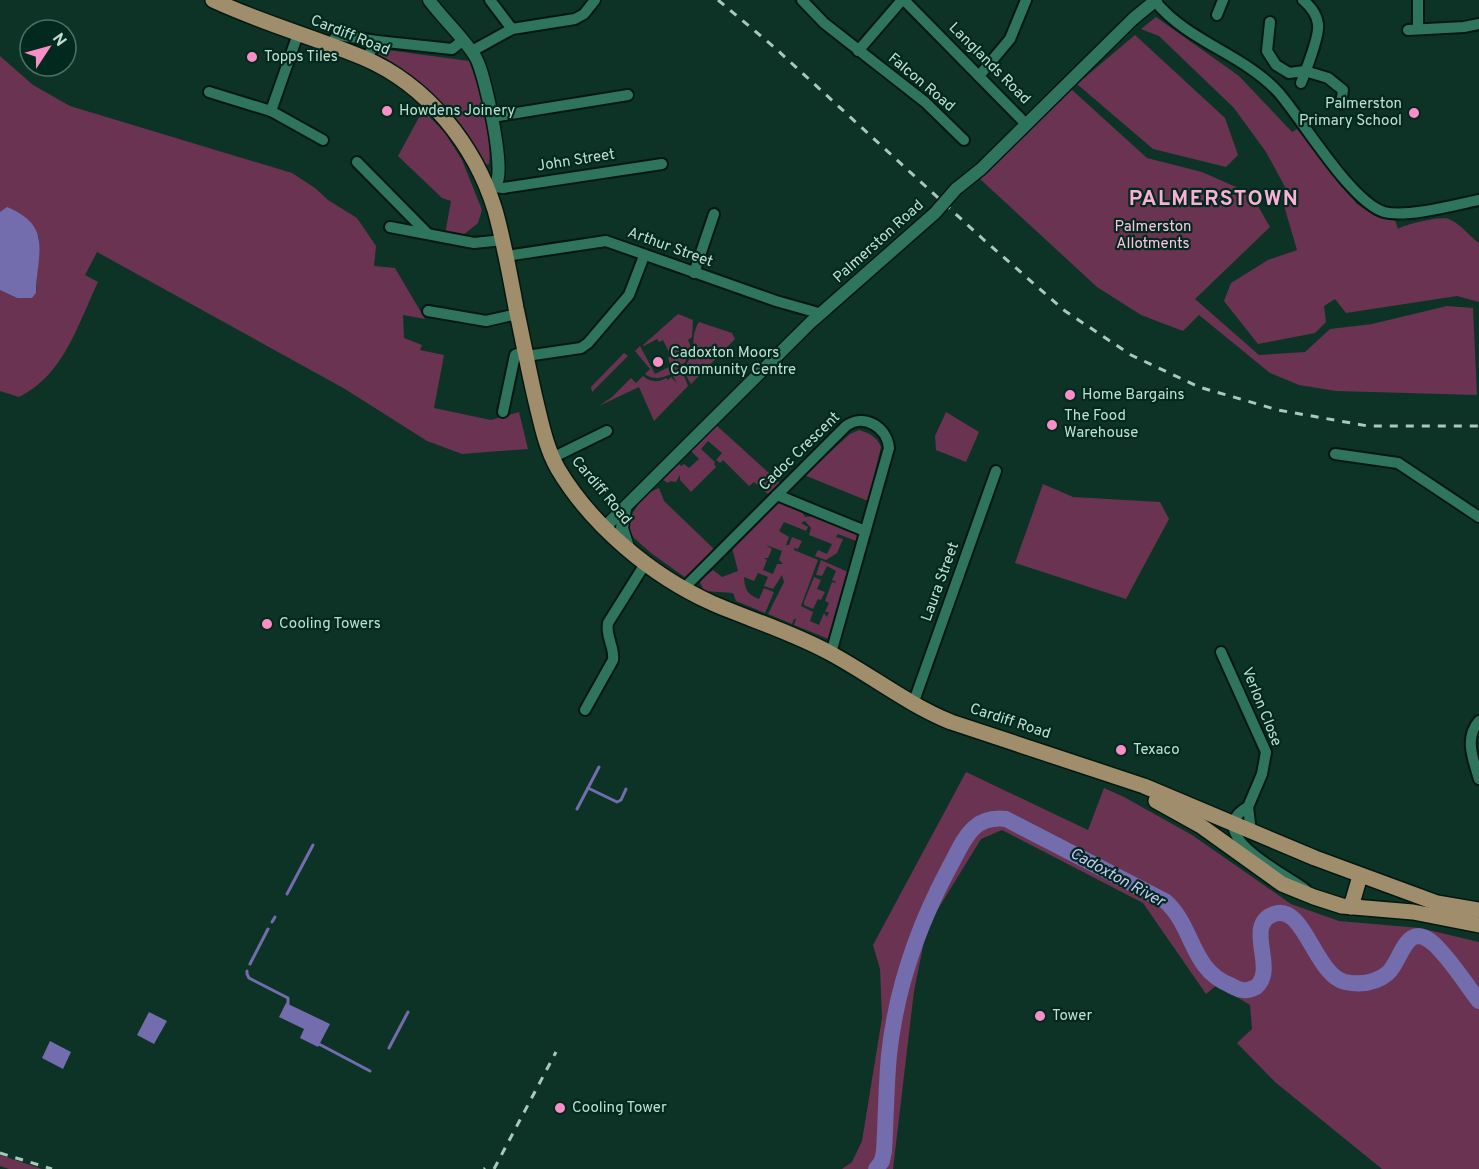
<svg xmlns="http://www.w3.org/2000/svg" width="1479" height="1169" font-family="Overpass,sans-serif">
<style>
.green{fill:#6a3351;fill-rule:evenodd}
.water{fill:#736cad}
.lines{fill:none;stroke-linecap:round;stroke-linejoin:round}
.stream{stroke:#736cad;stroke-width:3}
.river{stroke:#736cad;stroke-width:16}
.minor-casing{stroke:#031811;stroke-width:14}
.tertiary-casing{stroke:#031811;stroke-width:15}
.primary-casing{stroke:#031811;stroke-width:18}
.minor{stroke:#2f755d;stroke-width:10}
.tertiary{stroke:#2f755d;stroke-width:12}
.primary{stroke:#a08d6b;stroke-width:15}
.rail{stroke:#a7cabb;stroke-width:3;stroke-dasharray:8 8;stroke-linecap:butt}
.tertiary-bridge-casing{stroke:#031811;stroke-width:15;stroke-linecap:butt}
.tertiary-bridge{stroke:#2f755d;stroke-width:12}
.poi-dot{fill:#fa8fc8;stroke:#02291d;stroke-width:2}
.labels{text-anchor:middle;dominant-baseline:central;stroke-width:4.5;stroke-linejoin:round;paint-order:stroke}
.street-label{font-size:15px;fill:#bee0d1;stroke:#02291d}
.poi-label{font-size:15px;fill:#bee0d1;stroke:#02291d;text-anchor:start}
.park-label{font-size:15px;fill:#fec2e0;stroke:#02291d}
.water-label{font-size:16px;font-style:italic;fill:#c9c5fd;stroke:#02291d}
.district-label{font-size:21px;font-weight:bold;letter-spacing:1.5px;fill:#faafd5;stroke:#02291d}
</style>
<rect width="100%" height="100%" fill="#0d3326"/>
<g class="green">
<path d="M1156,17L1239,76L1292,132L1297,129L1357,204L1373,214L1395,220L1398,229C1406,224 1441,216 1449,219C1461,224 1469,236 1479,243V302L1457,296L1346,313L1335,299L1324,306L1326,322L1315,333L1258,344L1224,301L1231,283L1268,260L1297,250L1280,192L1285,187L1266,152L1234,108L1159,36L1141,29Z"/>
<path d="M1135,35L1225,118L1238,155L1226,167L1153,149L1077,84Z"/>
<path d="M380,49L469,61C478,82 493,142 489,164L485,165L483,162C458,117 424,79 378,54Z"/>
<path d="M0,56L33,85L70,106L292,173L315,188L328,200L357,218L376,246L374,266L395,268L425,319L403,315L404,338L422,345L420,350L444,355L434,408L491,420L519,412L528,449L462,454L427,441L345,389L97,252L85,275L98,282C78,324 64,375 19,397L0,391V290L17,298L36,293L39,237L0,212Z"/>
<path d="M1071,89L1147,158L1202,172L1245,191L1258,206L1270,227L1195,299L1259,355L1305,352L1330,329L1372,324L1447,306L1473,308L1477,395L1336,391L1299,385L1270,373L1199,315L1183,331L1141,315L1097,287L980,179Z"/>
<path d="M423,110L445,133L462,160L482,210L478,223L462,236L445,234L451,201L442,198L398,156Z"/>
<path d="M678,314L693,320L692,337L688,340C700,359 662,389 645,374L650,369L635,351L640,346L655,374L671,366L668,358L671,356L663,340L659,342L657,339L644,346L643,345Z"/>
<path d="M699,322L732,333L735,339L691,384C682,370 685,363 696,351C691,345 694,329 699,322Z"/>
<path d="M624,353L628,356L592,392L591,387Z"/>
<path d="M683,373L688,386L654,421L639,387L599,406L612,397L631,378L636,383L643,376C650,382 658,383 666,378L668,380L671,377L677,383L673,376L675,374L678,375Z"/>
<path d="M946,412L979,432L966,462L936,450L935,436Z"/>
<path d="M716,425L780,483L768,494L754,482L749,486L723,460L720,463L716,460L722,453L708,441L701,449L715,462L714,464L716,467L691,492L680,480V475L676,482L670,481L668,483L663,480L679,464L681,466L684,464L689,468L699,459L691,451Z"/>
<path d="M859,430C869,433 877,437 881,447L868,501L804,475L850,434Z"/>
<path d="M1043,484L1073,497L1160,502L1169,519L1126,599L1015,563Z"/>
<path d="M659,488L664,501L716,551C705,558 695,568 686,578L651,553L634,538L630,532L629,519L645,494Z"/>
<path d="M779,502L785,504L791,508L798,505L805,517L813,516L858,535L856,541L838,534L836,537L843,539L837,553L826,560L815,556L818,550L827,554L832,544L809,535L811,528L805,521L801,523L808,527L806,531L784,522L779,531L789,537L786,545H789L792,537L802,541L798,549L794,548V550L818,560L801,606L813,612L810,621L819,625L824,613L827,617L829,612H825L829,603L825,601L832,582L835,583L836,582L832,580L836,571L827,566L822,576L816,575L821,560L848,572L831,640L794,625L796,619H794L792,624L768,614L784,582L782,575L773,589L764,586L768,577L758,573L754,581L744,577C745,590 747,594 759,599L764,588L774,592L765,613L736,601L733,593L704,591L699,580L713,570L722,577L738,571L732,548L767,508ZM766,545L782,551L779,560L783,564H777L773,574L763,570L767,560L764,558H768L772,549Z"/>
<path d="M814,577L821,580L817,589L825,592L821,600L818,599L813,609L804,605V602Z"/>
<path d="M966,772L1088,830L1104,788L1124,797L1192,835L1291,904L1339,921L1420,928L1479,942V1169H1382L1275,1082L1237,1043L1252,1029L1250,1005L1217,985L1206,994L1143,903L1002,830L981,839L927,927L914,991L893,1169H842L852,1162L862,1141L882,1018L880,969L873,945Z"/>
<path d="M0,1155L42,1169H9L0,1166Z"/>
</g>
<g class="water">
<path d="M7,207C50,225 39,248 36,288V293L32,298H17L0,290V212Z"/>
<path d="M286,1003L330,1024L318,1047L300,1038L304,1029L279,1017Z"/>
<path d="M149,1012L167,1021L154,1044L137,1035Z"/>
<path d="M50,1041L71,1052L63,1069L42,1058Z"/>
</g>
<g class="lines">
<g class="stream">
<path d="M588,788L617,802L621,800L626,789"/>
<path d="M577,809L599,767"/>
<path d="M287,894L313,845"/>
<path d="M272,922L275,917"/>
<path d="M250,964L268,929"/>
<path d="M247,971V974L249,978L288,998V1004"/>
<path d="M317,1043L370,1071"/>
<path d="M389,1048L408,1012"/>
</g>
<path class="river" d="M876,1169L882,1161L884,1151C886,1119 886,1087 889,1055C896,989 918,926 949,868C964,841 971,815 1006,819L1165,901C1194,926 1190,969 1230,985C1234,987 1239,990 1243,990C1247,991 1252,989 1256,987C1278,969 1243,925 1274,914C1304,903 1315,975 1345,982C1360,985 1376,983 1388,973C1402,960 1406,919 1434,944C1451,960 1465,983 1479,1001"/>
<g class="minor-casing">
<g id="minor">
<path d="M490,0L512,29"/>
<path d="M802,0L824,23L925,102L964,140"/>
<path d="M904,0L1026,124"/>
<path d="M1155,1C1188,42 1244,54 1279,93C1304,122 1351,202 1384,212C1407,218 1455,205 1479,200"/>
<path d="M1217,15L1223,0"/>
<path d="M1270,22L1267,51L1276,65L1289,73L1305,71L1328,78L1343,90L1341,104"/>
<path d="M1418,29V0"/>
<path d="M1408,30L1464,27L1479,24"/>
<path d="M330,45L337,35L377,41"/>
<path d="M472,51L512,29L575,19L584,14L595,0"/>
<path d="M858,51L902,0"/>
<path d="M366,59L377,41L452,49L462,41"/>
<path d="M979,76L1010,39L1026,0"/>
<path d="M1301,83C1306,70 1320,36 1318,24C1317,15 1310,6 1303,0"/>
<path d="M209,92L271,111L323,140"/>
<path d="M271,111L298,34"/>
<path d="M492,117L628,95"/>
<path d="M357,162L428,234"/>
<path d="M494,187L503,188L662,164"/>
<path d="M390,227L474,243L503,240"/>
<path d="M506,256L606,241L776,301L815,312L818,315"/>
<path d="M694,273L714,214"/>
<path d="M428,311L486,321L517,314"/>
<path d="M526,356L581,348L588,343L629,295L644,256"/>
<path d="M503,412L515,355L525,351"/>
<path d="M1335,454L1398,463L1479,517"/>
<path d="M552,458L607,431"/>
<path d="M777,495L865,531"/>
<path d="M683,589L846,426C864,413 887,427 889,448L831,653"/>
<path d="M1221,652L1266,752L1262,774L1248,807L1251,832"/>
<path d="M913,704L996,471"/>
<path d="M585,710L613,660C615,647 605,636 608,623L645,564"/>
<path d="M1479,721C1464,738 1473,759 1479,779"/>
<path d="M1248,807C1199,834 1289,876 1306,890"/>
</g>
</g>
<g class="tertiary-casing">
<g id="tertiary">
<path d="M429,0C442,18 466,40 476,58C485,75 504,164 497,181C495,186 492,188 488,191"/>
<path d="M956,189L981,169L1133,19L1156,0"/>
<path d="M625,509L622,528L629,550"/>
<path d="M605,527L810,323L935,213"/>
</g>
</g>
<g class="primary-casing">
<g id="primary">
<path d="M213,0C262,23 314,37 364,58C427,85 475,145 495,210C504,242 510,275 516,308C523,340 529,373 537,406C542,427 547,450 558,469C592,526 652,576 712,603C751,620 792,632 830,653C871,675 907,704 951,722L1144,786L1315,858L1437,903L1479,910"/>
<path d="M1156,801L1201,826L1282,884L1314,897L1342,906L1413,912L1479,925"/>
<path d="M1351,907L1360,876"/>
</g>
</g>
<use href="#minor" class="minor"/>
<use href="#tertiary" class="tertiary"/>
<use href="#primary" class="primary"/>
<g class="rail">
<path d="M718,0L774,47L984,240L1065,311L1131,355L1199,387L1278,410L1368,426H1479"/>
<path d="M0,1153L52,1169"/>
<path d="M484,1169L485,1168"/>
<path d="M494,1169L556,1052"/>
</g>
<g class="tertiary-bridge-casing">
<path id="tertiary-bridge" d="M935,213L956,189"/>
</g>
<use href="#tertiary-bridge" class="tertiary-bridge"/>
</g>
<g class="poi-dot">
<circle cx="252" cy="57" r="6"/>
<circle cx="387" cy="111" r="6"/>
<circle cx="1414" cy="113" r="6"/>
<circle cx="658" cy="362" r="6"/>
<circle cx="1070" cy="395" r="6"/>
<circle cx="1052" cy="425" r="6"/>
<circle cx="267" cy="624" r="6"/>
<circle cx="1121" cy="750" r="6"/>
<circle cx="1040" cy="1016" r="6"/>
<circle cx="560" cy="1108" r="6"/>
</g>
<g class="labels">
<g class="street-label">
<text transform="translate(350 36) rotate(22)">Cardiff Road</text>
<text transform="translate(989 64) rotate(45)">Langlands Road</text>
<text transform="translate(921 83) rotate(40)">Falcon Road</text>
<text transform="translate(576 161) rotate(-9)">John Street</text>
<text transform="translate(879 242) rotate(-42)">Palmerston Road</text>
<text transform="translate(670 248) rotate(20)">Arthur Street</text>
<text transform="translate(800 452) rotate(-44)">Cadoc Crescent</text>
<text transform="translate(601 491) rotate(50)">Cardiff Road</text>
<text transform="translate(941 582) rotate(-70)">Laura Street</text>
<text transform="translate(1261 707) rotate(68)">Verlon Close</text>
<text transform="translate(1010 722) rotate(18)">Cardiff Road</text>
</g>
<g class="poi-label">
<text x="264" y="57">Topps Tiles</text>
<text x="1402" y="104" text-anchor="end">Palmerston<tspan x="1402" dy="17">Primary School</tspan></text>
<text x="399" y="111">Howdens Joinery</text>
<text x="670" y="353">Cadoxton Moors<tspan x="670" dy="17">Community Centre</tspan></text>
<text x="1082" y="395">Home Bargains</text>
<text x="1064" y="416">The Food<tspan x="1064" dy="17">Warehouse</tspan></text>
<text x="279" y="624">Cooling Towers</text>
<text x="1133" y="750">Texaco</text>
<text x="1052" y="1016">Tower</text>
<text x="572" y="1108">Cooling Tower</text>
</g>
<g class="park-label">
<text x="1153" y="227">Palmerston<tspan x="1153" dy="17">Allotments</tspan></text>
</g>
<g class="water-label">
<text transform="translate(1117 878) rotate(29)">Cadoxton River</text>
</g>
<g class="district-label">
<text x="1214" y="199">PALMERSTOWN</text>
</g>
</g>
<g transform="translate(48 48) rotate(54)"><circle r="28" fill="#02291d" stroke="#4d7265" stroke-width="1.5"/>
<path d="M0-4.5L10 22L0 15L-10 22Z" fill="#fa8fc8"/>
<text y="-9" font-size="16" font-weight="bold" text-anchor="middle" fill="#bee0d1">N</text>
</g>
</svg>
